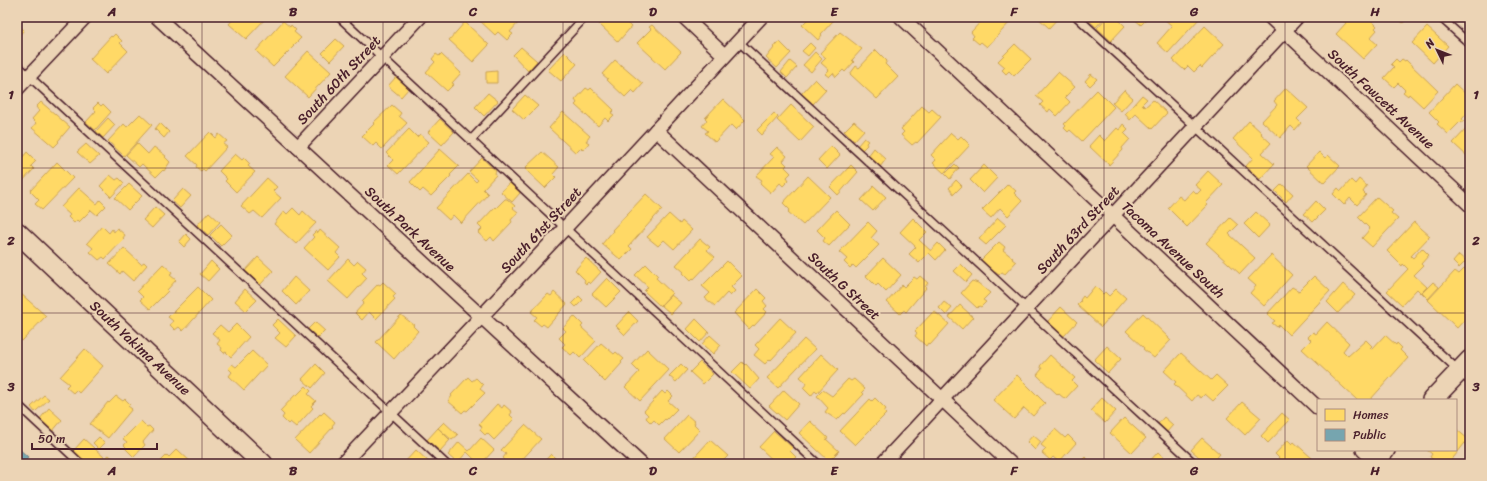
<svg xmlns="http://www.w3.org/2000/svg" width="1487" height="481" font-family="Sriracha,sans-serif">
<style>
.homes{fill:#ffd966;stroke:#c9a154}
.public{fill:#76a5af;stroke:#697d87}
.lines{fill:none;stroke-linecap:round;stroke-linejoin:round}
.lane-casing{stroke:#4a1f2b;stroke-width:10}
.street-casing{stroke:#4a1f2b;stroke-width:16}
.secondary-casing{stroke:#4a1f2b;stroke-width:22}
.lane{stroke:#ecd4b5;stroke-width:7}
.street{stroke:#ecd4b5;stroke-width:13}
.secondary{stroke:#ecd4b5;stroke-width:19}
.grid{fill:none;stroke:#4a1f2b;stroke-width:1;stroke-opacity:0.55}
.labels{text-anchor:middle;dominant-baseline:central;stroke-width:4;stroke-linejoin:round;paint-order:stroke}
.street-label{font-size:14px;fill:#4a1f2b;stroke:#ecd4b5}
.neatline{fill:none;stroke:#4a1f2b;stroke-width:1.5}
.grid-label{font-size:13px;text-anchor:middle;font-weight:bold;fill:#4a1f2b}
</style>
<rect width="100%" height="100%" fill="#ecd4b5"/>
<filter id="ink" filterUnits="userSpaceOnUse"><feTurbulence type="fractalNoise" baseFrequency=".025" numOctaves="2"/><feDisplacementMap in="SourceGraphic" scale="8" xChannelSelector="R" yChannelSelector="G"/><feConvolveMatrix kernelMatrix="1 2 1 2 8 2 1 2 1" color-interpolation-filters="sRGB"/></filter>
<g filter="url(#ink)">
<g class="homes">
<path d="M235,17H267L246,39L229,24Z"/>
<path d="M479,17H511L518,23L510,32L513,34L507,40L498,32L495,35L478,19Z"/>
<path d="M606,17H621L631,27L618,42L599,24Z"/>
<path d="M806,17H829L833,21L821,34L822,35L818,40L802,25L808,19Z"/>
<path d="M985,17H1005L1010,22L987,47L981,42L979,44L972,38L974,36L971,32Z"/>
<path d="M1037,17H1059L1049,28Z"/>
<path d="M1085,17H1105L1096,27Z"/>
<path d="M1107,17H1116L1125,26L1111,41L1097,28Z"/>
<path d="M1132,17H1149L1141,25Z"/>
<path d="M1162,17H1196L1199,19L1168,53L1157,43L1172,26Z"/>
<path d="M1345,17H1370L1369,18L1377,26L1375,28L1377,30L1370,38L1377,44L1363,59L1336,34L1346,23L1343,20Z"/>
<path d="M1396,17H1409L1403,23Z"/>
<path d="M1460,17H1470V28L1459,18Z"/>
<path d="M283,21L290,27L291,25L296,30L294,32L301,38L293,46H294L273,67L256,51Z"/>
<path d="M465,22L489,45L473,62L449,40Z"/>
<path d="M17,23L24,30L17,38Z"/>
<path d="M652,25L681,52L665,69L637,43L651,29L649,27Z"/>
<path d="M1205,26L1224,44L1202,68L1200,66L1194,72L1188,66L1184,70L1173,60Z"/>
<path d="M1427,27L1448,46L1433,63L1412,43Z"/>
<path d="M840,32L862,49L852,60L854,62L845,72L843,70L836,77L833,73L829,77L825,74L829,70L821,63L826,58L820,53Z"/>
<path d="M115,34L122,41L120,43L128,51L106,74L90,59L111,36L112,37Z"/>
<path d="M336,39L344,46L330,61L322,53Z"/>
<path d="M780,42L791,53L777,68L766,58L774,48L773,47Z"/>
<path d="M810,43L815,48L808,56L802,51Z"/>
<path d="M1015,44L1031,59L1014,76L1009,71L1006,74L1002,70L1005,67L998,61Z"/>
<path d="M521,47L537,61L528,71L513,55Z"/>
<path d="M876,50L887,61L885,64L898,77L877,99L850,74L856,66L859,68Z"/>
<path d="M308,51L331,72L308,97L285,76Z"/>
<path d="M565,52L577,64L561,81L548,70Z"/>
<path d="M815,52L822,59L811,72L803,65Z"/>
<path d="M436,54L439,56L441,54L461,73L452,83L454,84L447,91L426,72L435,62L432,59Z"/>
<path d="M1396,59L1399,62L1402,59L1405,61L1406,60L1438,91L1423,107L1409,94L1408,96L1403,92L1405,90L1398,83L1394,87L1384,78L1394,67L1391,64Z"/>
<path d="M615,60L643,84L635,93L632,90L625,97L607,80L608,79L602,74Z"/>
<path d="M790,61L797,67L787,78L781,72Z"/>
<path d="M497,71V83H486V72Z"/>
<path d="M1058,72L1075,87L1065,97L1070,102L1057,116L1050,109L1048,112L1040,105L1043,102L1036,96Z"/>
<path d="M1091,74L1097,79L1090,86L1085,81Z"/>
<path d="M396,77L409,88L401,97L388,86Z"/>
<path d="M815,79L826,90L813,104L801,94Z"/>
<path d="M1455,84L1470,98V110L1462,119L1464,121L1461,123L1460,122L1448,134L1437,124L1439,122L1429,112Z"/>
<path d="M586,88L589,90L591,88L614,110L611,113L614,115L608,121L605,118L598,126L575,105L577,103L575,100Z"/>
<path d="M1286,88L1308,108L1297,119L1301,123L1295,130L1291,126L1280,138L1262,121L1277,105L1274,101Z"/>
<path d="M1097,90L1114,107L1082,141L1070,130L1068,132L1064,128L1066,126L1064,124Z"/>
<path d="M1124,90L1133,98L1121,111L1112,103Z"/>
<path d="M488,93L498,101L484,116L475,107Z"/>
<path d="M525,95L538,106L524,120L512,109Z"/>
<path d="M1142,95L1147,99L1142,104L1145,107L1153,100L1167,113L1152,129L1136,114L1130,120L1125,114Z"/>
<path d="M723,99L745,120L736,130L731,125L715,142L705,133L708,131L702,126L707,120L705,118Z"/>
<path d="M41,102L70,127L58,141L59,142L54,147L32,128L36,123L32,119L39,111L36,107Z"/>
<path d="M98,103L101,106L103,104L111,112L95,130L86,122L96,111L93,108Z"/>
<path d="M392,105L401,113L399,116L407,123L382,149L376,143L373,146L362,136L374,124L373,123Z"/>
<path d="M791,105L814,127L800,142L777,120Z"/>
<path d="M922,106L929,112L932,109L941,117L917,143L916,142L912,145L901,135L904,132L901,129Z"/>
<path d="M563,112L590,136L586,141L589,143L583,150L581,148L576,153L549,128Z"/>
<path d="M774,113L778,117L762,135L757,130Z"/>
<path d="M140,114L152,125L124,156L108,141L124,124L127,127Z"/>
<path d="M108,118L115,125L103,138L96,131Z"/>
<path d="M1470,118V155L1468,157L1453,143L1469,126L1466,123Z"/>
<path d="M440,119L454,132L442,145L428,132Z"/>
<path d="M854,121L864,130L854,141L844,131Z"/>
<path d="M1249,121L1262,133L1261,134L1271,143L1262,153L1274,164L1260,179L1246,166L1253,158L1233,139Z"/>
<path d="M160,123L169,132L164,138L155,129Z"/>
<path d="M1123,124L1128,129L1124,133L1130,139L1122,148L1123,150L1109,165L1089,146L1099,135L1105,141L1117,128L1119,130Z"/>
<path d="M409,129L417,137L420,134L429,142L398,174L388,165L393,160L386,153Z"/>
<path d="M210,132L216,138L219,134L227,141L223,144L227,147L205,171L203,169L201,171L196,167L197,165L187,156Z"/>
<path d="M951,133L958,139L961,136L970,145L944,173L933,163L936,160L931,155Z"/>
<path d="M864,138L868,141L866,143L867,145L862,150L857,146Z"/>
<path d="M137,143L148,154L154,147L166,156L165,157L170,162L164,171L163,170L156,177L142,164L139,167L126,155Z"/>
<path d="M86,144L99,156L90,164L77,152Z"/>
<path d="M831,146L840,155L827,169L818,160Z"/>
<path d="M777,147L787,156L783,161L787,165L785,167L791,173L787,177L789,180L783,186L780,183L771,193L760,183L762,180L756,176L774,157L770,154Z"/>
<path d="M874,148L886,159L880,167L868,156Z"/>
<path d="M440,149L459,166L450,175L451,176L431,196L423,189L420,192L410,182Z"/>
<path d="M27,152L36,161L31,166L34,169L17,187V153L22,158Z"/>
<path d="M542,152L559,167L553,174L556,177L545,188L526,170L527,168L526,167Z"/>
<path d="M1319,152L1325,158L1328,155L1340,166L1324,183L1306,166Z"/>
<path d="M235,154L242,160L244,158L250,164L248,166L255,172L236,192L225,181L227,179L219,171Z"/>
<path d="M482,158L496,171L495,173L496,175L483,189L488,194L461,223L453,215L449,220L436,208L468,174L476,182L478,180L469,172Z"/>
<path d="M57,162L73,178L42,210L35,204L39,200L30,191Z"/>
<path d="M955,164L959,168L950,179L945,174Z"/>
<path d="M851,165L858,172L838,195L830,187Z"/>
<path d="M984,165L997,178L983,193L970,180Z"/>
<path d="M1208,171L1223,185L1206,203L1208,205L1187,227L1168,208L1179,196L1184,200L1193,190L1197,194L1201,190L1195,185Z"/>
<path d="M110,175L116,180L119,178L124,183L111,197L100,186Z"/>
<path d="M808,176L830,197L803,225L788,212L790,210L783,203Z"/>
<path d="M267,178L277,187L273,191L281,198L262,218L254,211L250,214L241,206Z"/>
<path d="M1359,179L1367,186L1363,192L1366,195L1357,205L1350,198L1344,205L1333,194L1338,188L1341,191L1351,180L1355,184Z"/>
<path d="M956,180L962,186L954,194L949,188Z"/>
<path d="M510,182L520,191V193L512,202L501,192Z"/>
<path d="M129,184L142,196L128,210L115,198Z"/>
<path d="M1008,184L1016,191L1014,193L1022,201L1008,216L1000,208L991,218L982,210Z"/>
<path d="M1282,184L1293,194L1286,202L1275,191Z"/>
<path d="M874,186L886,197L873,211L861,200Z"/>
<path d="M79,188L97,204L100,200L106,206L97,215L91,210L79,222L77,220L74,223L68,217L70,215L61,207Z"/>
<path d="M183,189L191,196L180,208L172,201Z"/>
<path d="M646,194L662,209L629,246L632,249L621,260L602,244L613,231L612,230Z"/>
<path d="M1377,197L1393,211L1391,213L1398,219L1372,247L1362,238L1370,229L1358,217Z"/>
<path d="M505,199H507L515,206L513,208L518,212L511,220L512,222L494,241L491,237L487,241L478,233L482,229L478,225L495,207L496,208Z"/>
<path d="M1316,201L1325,210L1313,222L1304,214Z"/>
<path d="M155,207L164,215L152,228L143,220Z"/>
<path d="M293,208L300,215L303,211L316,223L296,244L274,224L284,211L287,214Z"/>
<path d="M836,210L850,224L829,246L823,241L825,238L817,230Z"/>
<path d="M209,212L220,222L208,235L197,225Z"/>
<path d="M1256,212L1270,225L1258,238L1244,224Z"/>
<path d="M669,214L680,224L682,221L692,230L674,249L664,240L658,246L647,237Z"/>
<path d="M913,218L927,232L919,240L931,251L919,263L909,254L916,247L900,232Z"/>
<path d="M998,218L1006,225L986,245L979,239Z"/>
<path d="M1230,218L1238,225L1229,234L1255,258L1240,274L1206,243Z"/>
<path d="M868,222L877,231L871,238L879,245L856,268L853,265L850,268L844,262L847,259L839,252Z"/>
<path d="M1414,222L1430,236L1411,256L1413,258L1422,248L1429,255L1421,264L1423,266L1414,275L1427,287L1421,293L1417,289L1402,305L1387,291L1408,269L1403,264L1402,266L1387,251Z"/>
<path d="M221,224L232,235L221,246L210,235Z"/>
<path d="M102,226L109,233L112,229L114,232L117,228L125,235L123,238L124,239L105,259L103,257L99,260L90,252L93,248L87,243Z"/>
<path d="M320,230L340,248L336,253L340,257L328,270L304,248L314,237L312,235L316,231L318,233Z"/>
<path d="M186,234L191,239L184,247L179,242Z"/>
<path d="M700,239L710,247L707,250L715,257L693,280L692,279L690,281L682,273L684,272L676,265Z"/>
<path d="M999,242L1005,247L1003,250L1013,258L1012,259L1016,262L1005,274L1002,272L999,275L995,272L994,274L980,261Z"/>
<path d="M938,243L945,250L936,260L929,253Z"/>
<path d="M124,248L141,264L144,262L147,265L133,281L122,271L120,274L109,264Z"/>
<path d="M1271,255L1292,275L1264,306L1250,293L1256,286L1248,279Z"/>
<path d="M1459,255L1466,261L1459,268L1453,262Z"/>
<path d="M258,257L273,271L260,285L245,271Z"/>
<path d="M586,258L601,272L590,284L588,282L586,284L584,282L585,280L575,270Z"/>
<path d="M883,258L901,275L886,292L878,284L876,286L866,276Z"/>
<path d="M348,259L354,265L358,261L366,268L362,273L367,278L348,299L328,281Z"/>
<path d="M211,261L219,269L208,281L200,274Z"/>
<path d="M727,261L742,276L731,287L735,291L730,296L727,293L715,306L705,298L710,293L702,286Z"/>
<path d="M163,264L172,272L170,275L176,280L167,290L168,291L150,309L140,300L143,297L137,291Z"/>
<path d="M646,264L658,276L656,278L672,293L660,306L644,291L648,287L635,275Z"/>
<path d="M961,264L972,275L966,282L954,271Z"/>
<path d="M1465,268L1470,273V305L1464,312L1468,316L1457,328L1428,300L1455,271L1459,274Z"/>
<path d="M920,276L928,283L925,287L926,288L906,312L904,310L900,314L887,302L902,285L904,287L914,277L917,279Z"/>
<path d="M1314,276L1330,291L1289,335L1279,325L1277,327L1272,323L1275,321L1267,314L1292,287L1299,291Z"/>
<path d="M294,277L309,291L296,305L282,291Z"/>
<path d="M607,278L621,292L606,307L592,294Z"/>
<path d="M972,281L978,283L990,293L983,300L986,302L981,307L979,306L977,308L961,293Z"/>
<path d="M383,282L396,294L393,297L395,299L376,319L369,312L362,320L355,313L364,303L362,301L378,284L380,285Z"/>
<path d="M1433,282L1439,287L1428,299L1422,293Z"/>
<path d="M1343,284L1355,295L1338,313L1327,302Z"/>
<path d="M1095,286L1103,294L1105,292L1109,296L1116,289L1126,298L1101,327L1077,305L1081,301L1080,300L1083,296L1085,298Z"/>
<path d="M198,287L211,300L183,331L179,327L175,330L170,325L173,321L168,317Z"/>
<path d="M245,289L257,300L246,311L235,301Z"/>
<path d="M757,289L766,298L763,301L767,306L764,309L767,312L754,326L753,325L749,329L734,313Z"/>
<path d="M554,292L567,304L547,327L543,324L541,326L534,320L537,317L531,312L548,294L551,296Z"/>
<path d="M20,293L46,316L22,341L17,337V294L18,295Z"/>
<path d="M671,295L681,303L671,314L661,305Z"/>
<path d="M579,296L583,300L576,307L572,303Z"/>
<path d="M944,302L952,308L946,315L939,308Z"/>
<path d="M960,305L973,317L962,329L949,317Z"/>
<path d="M1061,307L1077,322L1063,337L1047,322Z"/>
<path d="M934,311L949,324L930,345L928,343L926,346L915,336L917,333L915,331Z"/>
<path d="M629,312L638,321L625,335L616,326Z"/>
<path d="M1143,313L1171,340L1154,358L1143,349L1144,348L1126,331Z"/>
<path d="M401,315L414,325L413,326L418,331L394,359L376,342Z"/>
<path d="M574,316L583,325L581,327L596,341L580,358L574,352L571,355L562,347L565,344L559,338L566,331L563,328Z"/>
<path d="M780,318L796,333L771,360L770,359L765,364L754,355L759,349L755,345Z"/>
<path d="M278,319L296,336L286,347L275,338L280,333L272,325Z"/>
<path d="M696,319L709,332L700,342L687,329Z"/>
<path d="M315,322L325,331L318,338L308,329Z"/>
<path d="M1327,322L1349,343L1343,351L1348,356L1366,340L1372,346L1370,348L1372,349L1385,335L1396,345L1397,343L1402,348L1400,350L1408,358L1370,400H1357L1302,349L1311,340L1308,337L1313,332L1316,334Z"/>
<path d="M236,324L249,337L231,357L226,352L224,353L221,350L222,348L217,344L220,340L212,333L220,325L228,332Z"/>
<path d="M710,335L721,345L713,354L702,344Z"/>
<path d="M804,339L815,349L778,388L767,378Z"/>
<path d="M601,343L614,354L616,352L624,359L621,362L622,363L605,382L584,361Z"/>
<path d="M1107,346L1121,359L1108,373L1094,360Z"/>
<path d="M85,349L103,366L79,393L76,390L73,393L66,387L69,384L60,377Z"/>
<path d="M647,349L669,370L640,401L625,387L639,372L632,365Z"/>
<path d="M252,351L267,365L244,390L229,376L232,372L228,368L232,364L236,367Z"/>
<path d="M1181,353L1211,380L1216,375L1228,386L1213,401L1205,394L1201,398L1197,395L1192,401L1174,384L1176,382L1164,371Z"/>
<path d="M821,354L838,370L817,393L815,391L811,396L803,388L807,383L800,377Z"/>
<path d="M1050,355L1075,378L1072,381L1077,386L1065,399L1059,394L1058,395L1037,375L1042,369L1040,366Z"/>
<path d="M700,362L713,374L703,384L690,372Z"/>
<path d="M742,362L745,365L746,364L759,379L750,389L732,372Z"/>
<path d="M316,364L325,373L312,388L302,379Z"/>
<path d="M681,364L687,370L676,382L669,376Z"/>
<path d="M1017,375L1045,403L1033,416L1024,408L1014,419L993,400Z"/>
<path d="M468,377L472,381L476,378L483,385L480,389L485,393L467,411L465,410L462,413L448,401L452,396L451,395Z"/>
<path d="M848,379L851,381L854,379L865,389L862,392L864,394L845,414L844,413L837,420L825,412L828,408L817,396L823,390L832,396Z"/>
<path d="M306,386L311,391L308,394L316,401L311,406L313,408L296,427L290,422L288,424L282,418L284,415L280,411L296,394L297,395Z"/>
<path d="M784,390L799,404L785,420L769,406Z"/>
<path d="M662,391L665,394L668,391L673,396L668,401L677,409L666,420L665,419L659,425L654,420L651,423L646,418L648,415L644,411Z"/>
<path d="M44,395L49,399L35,412L31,407Z"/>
<path d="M116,396L123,401L125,399L130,404L128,406L132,409L108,438L90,424L108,402L109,403Z"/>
<path d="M875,398L886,409L884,412L886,414L855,445L840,431L870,399L872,401Z"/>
<path d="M1102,398L1116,411L1105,423L1091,410Z"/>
<path d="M1242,402L1261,418L1245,435L1227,418Z"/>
<path d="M497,404L502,408L504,405L512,412L510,415L514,419L494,440L487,433L485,435L480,430L482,427L479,424Z"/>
<path d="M49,408L62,420L52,432L39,420Z"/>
<path d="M324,412L335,422L332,426L333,427L309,453L295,440L320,414L321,415Z"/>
<path d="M1282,413L1290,420L1268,443L1261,436Z"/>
<path d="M687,415L695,422L694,424L700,430L679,452L665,439Z"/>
<path d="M1164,417L1173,425L1166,433L1157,425Z"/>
<path d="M1124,418L1146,438L1132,453L1110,433Z"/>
<path d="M141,421L147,427L149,426L153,430L143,442L145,445L134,457L125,448L126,447L124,445L127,442L123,439Z"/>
<path d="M810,421L828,438L826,439L839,451L829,461L799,433Z"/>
<path d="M444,422L458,435L452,440L438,428Z"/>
<path d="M525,425L541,439L518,464L514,462L509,464L503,458L506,454L501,450Z"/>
<path d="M438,428L450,440L440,451L427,440Z"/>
<path d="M1055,429L1065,438L1068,435L1076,443L1059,462L1053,457L1050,460L1042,453L1046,449L1041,445Z"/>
<path d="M1456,429L1468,439L1450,462L1449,461L1446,464H1440L1436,461V462L1430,457L1432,454L1427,450H1456Z"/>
<path d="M774,431L793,448L790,451L796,457L789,464H781L780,462L777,464L759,447Z"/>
<path d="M1033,435L1041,442L1035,450L1027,442Z"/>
<path d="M99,437L105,443L99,449L93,443Z"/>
<path d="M481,438L494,450L481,464H479L467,452L457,463L448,455L459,442L469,451Z"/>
<path d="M1202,438L1220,454L1211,464H1207L1191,450Z"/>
<path d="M84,439L105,458L109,455L119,464H88L73,451Z"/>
<path d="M710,440L728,456L721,463L719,461L717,464L689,463Z"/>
<path d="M1288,440L1292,444L1294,442L1313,459L1308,464H1274L1279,458L1275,454Z"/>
<path d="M177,449L193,464H158L167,455L169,457Z"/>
<path d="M416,450L431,464H403Z"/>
<path d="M1158,452L1171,464H1147Z"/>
<path d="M551,454L559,462L562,458L568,464H542Z"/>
<path d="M1085,457L1093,464H1078Z"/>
</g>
<path class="public" d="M17,447L28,457L22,464H17Z"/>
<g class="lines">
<g class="lane-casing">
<g id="lane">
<path d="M339,17L818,464"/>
<path d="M1077,17L1470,381"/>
<path d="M1440,17L1470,44"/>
<path d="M738,41L1195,464"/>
<path d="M17,65L446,464"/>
<path d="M471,140L585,17"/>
<path d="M17,404L81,464"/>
</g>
</g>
<g class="street-casing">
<g id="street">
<path d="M157,17L641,464"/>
<path d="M684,17L724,55"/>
<path d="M901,17L1318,408"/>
<path d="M1270,17L1470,205"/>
<path d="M17,89L85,17"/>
<path d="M656,130L1011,464"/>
<path d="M298,147L420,17"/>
<path d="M1363,450L1378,464"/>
<path d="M342,464L565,228L761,17"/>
<path d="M882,464L1297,17"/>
</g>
</g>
<g class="secondary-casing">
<g id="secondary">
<path d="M17,232L263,464"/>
<path d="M1432,400L1470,360"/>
<path d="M1372,464L1385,450"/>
</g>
</g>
<use href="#lane" class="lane"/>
<use href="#street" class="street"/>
<use href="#secondary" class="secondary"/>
</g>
</g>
<path class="grid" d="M202,17V464M383,17V464M563,17V464M744,17V464M924,17V464M1104,17V464M1285,17V464M17,168H1470M17,313H1470"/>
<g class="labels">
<g class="street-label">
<text transform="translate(339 80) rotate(-47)">South 60th Street</text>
<text transform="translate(1381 99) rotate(43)">South Fawcett Avenue</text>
<text transform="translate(410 229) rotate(43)">South Park Avenue</text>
<text transform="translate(541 230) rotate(-47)">South 61st Street</text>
<text transform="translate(1078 230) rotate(-47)">South 63rd Street</text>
<text transform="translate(1173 250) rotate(43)">Tacoma Avenue South</text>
<text transform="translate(844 286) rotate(43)">South G Street</text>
<text transform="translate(140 348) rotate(43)">South Yakima Avenue</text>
</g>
</g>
<rect width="1487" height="481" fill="none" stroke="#ecd4b5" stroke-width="44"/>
<rect x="1317" y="399" width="140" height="52" fill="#ecd4b5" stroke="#ab8c7e"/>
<rect x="1325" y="409" width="20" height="12" fill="#ffd966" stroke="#ab8c7e"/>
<text x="1353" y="419" font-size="12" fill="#4a1f2b">Homes</text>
<rect x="1325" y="429" width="20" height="12" fill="#76a5af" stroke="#ab8c7e"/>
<text x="1353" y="439" font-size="12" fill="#4a1f2b">Public</text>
<g transform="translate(1437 50) rotate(313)" stroke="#ecd4b5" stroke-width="3" paint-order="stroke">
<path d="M0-3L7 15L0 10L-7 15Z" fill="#4a1f2b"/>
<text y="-6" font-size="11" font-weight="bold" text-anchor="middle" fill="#4a1f2b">N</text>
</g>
<path d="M32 443v6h125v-6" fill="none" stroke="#4a1f2b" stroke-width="2"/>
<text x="38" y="443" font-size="12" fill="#4a1f2b" stroke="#ecd4b5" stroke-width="3" paint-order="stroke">50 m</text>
<rect x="22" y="22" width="1443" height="437" class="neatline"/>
<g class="grid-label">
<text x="112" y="16">A</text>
<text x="293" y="16">B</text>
<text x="473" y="16">C</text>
<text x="653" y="16">D</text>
<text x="834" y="16">E</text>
<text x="1014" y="16">F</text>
<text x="1194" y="16">G</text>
<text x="1375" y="16">H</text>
<text x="11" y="99">1</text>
<text x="1476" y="99">1</text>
<text x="11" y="245">2</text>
<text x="1476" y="245">2</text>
<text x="11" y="391">3</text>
<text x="1476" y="391">3</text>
<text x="112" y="475">A</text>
<text x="293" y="475">B</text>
<text x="473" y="475">C</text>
<text x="653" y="475">D</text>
<text x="834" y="475">E</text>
<text x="1014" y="475">F</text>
<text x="1194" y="475">G</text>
<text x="1375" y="475">H</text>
</g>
</svg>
